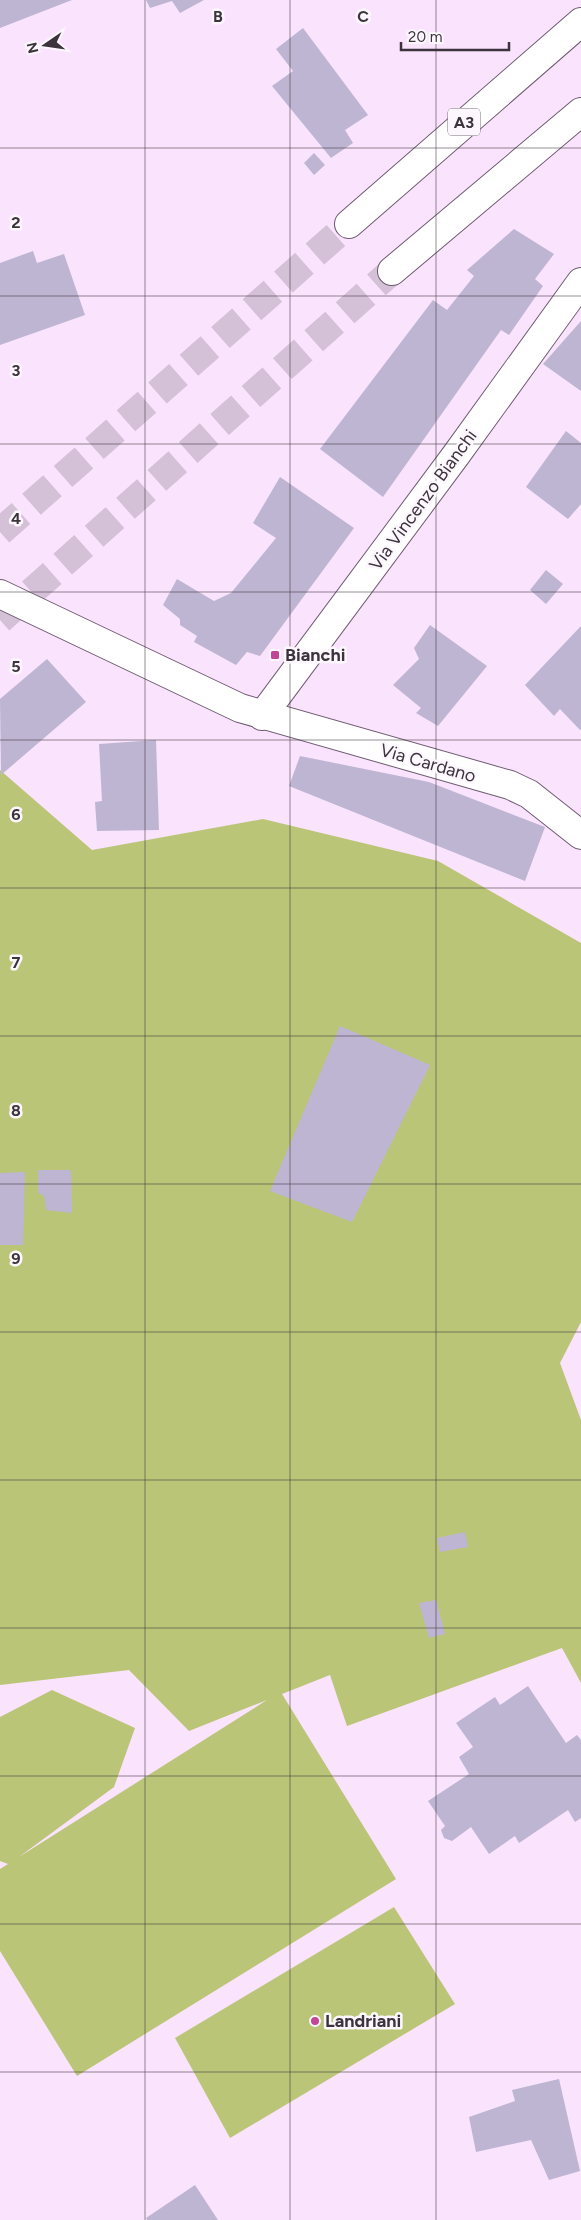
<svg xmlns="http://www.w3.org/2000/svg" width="581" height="2220" font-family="Figtree,sans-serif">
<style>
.green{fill:#bbc577}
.building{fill:#beb5d3}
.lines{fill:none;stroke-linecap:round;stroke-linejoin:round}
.highway-tunnel{stroke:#d4c0d7;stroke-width:28;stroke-dasharray:28 14;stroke-linecap:butt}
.secondary-casing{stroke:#6f5b72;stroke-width:30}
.highway-casing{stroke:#6f5b72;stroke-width:30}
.secondary{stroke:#fff;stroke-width:28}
.highway{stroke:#fff;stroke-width:28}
.grid{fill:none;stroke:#3c333d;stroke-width:1;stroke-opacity:0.55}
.poi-dot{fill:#c24697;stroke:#fcf7fd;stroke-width:2}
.labels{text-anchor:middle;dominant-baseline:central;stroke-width:5;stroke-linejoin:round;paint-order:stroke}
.shield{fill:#fcf7fd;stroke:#766e77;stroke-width:1}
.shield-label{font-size:16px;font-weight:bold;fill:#3c333d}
.street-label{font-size:18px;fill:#3c333d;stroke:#fcf7fd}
.poi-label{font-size:18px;font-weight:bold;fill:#3c333d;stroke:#fcf7fd;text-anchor:start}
.grid-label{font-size:16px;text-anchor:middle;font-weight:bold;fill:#3c333d;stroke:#fcf7fd;stroke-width:5;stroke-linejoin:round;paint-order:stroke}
</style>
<rect width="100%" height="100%" fill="#fae3fd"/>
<g class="green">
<path d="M0,770L92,850L263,819L438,861L581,943V1322L560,1363L581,1420V1683L562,1648L347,1726L330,1675L282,1694L396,1879L77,2076L0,1951V1869L8,1864L0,1861V1717L52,1690L135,1728L114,1787L19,1857L267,1700L189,1731L129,1670L0,1685Z"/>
<path d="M394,1907L455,2004L230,2138L175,2038Z"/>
</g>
<g class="building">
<path d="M0,0H72L0,28Z"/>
<path d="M146,0H204L180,13L172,1L150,8Z"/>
<path d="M303,28L368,115L345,130L353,143L331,158L272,86L293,71L276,49Z"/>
<path d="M314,153L325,165L314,175L304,163Z"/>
<path d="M514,229L554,254L535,279L543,286L509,335L501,330L383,497L320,449L433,300L447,310L474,276L467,270Z"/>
<path d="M33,251L37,263L64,254L85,315L0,345V263Z"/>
<path d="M581,321V391L543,364Z"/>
<path d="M566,431L581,443V504L568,519L526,487Z"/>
<path d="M280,477L354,528L260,656L247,652L236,665L194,642L197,636L180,625V619L163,605L177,579L214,601L231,593L276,538L253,523Z"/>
<path d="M546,570L563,584L546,604L530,590Z"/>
<path d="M430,625L487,666L438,726L416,713L421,708L393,685L419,659L414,648Z"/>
<path d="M581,626V729L580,730L560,709L554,716L525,685Z"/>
<path d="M47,659L86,702L1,775L0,699Z"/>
<path d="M156,740L159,830L97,831L95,802L102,801L99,744Z"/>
<path d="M300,756L429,782L545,827L525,881L289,786Z"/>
<path d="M340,1026L430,1065L352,1222L270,1191Z"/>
<path d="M38,1170H71L72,1213L46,1210L44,1196L38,1193Z"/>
<path d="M25,1172L23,1245H0V1173Z"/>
<path d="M465,1532L468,1547L440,1552L437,1538Z"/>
<path d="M436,1600L445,1634L429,1638L419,1603Z"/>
<path d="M528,1686L566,1743L577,1735L581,1740V1818L575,1822L568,1810L519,1843L515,1836L489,1854L471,1827L452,1841L444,1838L441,1830L445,1826L428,1801L469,1774L459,1757L473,1747L456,1723L495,1697L500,1705Z"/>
<path d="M559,2079L580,2171L549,2180L531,2140L476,2152L469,2117L515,2101L512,2090Z"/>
<path d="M195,2185L218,2220H147L146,2218Z"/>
</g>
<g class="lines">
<g class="highway-tunnel">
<path d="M0,532L349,224"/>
<path d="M0,620L392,271"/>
</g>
<g class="secondary-casing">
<g id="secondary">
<path d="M0,594L240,708L510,785L529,794L581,835"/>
<path d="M262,716L456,455L581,282"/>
</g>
</g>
<g class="highway-casing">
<g id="highway">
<path d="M349,224L581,22"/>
<path d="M392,271L581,112"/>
</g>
</g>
<use href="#secondary" class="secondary"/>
<use href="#highway" class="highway"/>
</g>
<path class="grid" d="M145,0V2220M290,0V2220M436,0V2220M0,148H581M0,296H581M0,444H581M0,592H581M0,740H581M0,888H581M0,1036H581M0,1184H581M0,1332H581M0,1480H581M0,1628H581M0,1776H581M0,1924H581M0,2072H581"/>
<g class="poi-dot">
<rect x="270" y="650" width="10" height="10" rx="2.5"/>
<circle cx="315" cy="2021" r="5"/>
</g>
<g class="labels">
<rect class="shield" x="448" y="108.5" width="32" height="27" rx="4"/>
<g class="shield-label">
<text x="464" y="122">A3</text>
</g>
<g class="street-label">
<text transform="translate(423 500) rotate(-54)">Via Vincenzo Bianchi</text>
<text transform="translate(428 763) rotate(16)">Via Cardano</text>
</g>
<g class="poi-label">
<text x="285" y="655">Bianchi</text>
<text x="325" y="2021">Landriani</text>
</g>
</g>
<g class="grid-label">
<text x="218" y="22">B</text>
<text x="363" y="22">C</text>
<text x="16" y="228">2</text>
<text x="16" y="376">3</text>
<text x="16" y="524">4</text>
<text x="16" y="672">5</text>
<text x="16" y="820">6</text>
<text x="16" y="968">7</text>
<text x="16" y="1116">8</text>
<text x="16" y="1264">9</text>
</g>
<g transform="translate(45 45) rotate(257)" stroke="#fcf7fd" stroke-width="4" paint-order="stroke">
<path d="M0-4L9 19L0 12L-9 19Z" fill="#3c333d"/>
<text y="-8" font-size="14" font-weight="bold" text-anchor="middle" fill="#3c333d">N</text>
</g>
<path d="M401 42v8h108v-8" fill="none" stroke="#3c333d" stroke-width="2.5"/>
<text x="408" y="42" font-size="15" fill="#3c333d" stroke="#fcf7fd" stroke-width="4" paint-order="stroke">20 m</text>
</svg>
